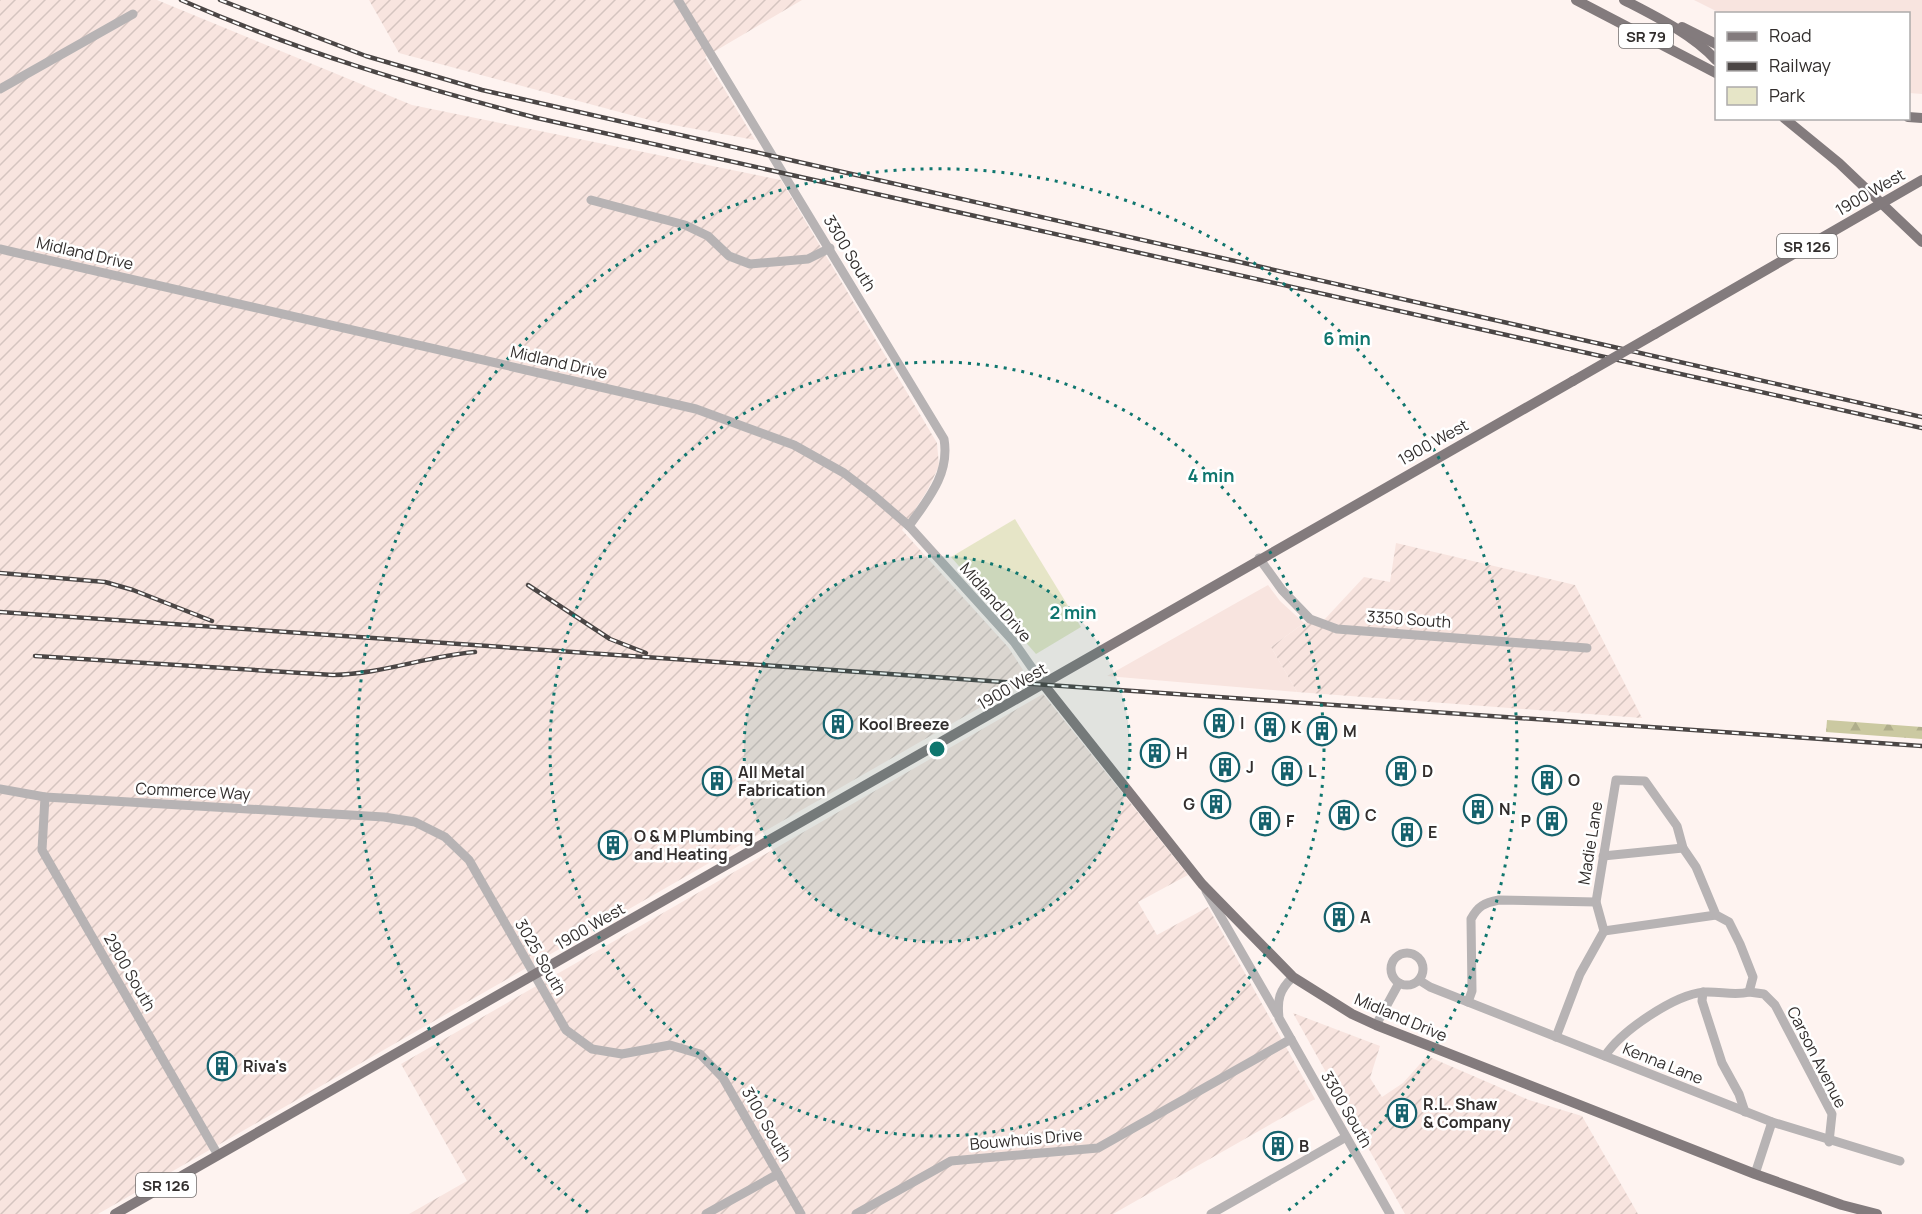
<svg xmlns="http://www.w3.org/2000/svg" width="1922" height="1214" font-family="Manrope,sans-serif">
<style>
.built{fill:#f8e4df}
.industrial{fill:url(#industrial-furrows)}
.green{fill:#e6e5c7}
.forest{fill:url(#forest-firs)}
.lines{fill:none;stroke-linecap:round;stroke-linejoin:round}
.minor{stroke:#b7b3b4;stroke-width:9}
.major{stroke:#837b7d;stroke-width:10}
.rail-casing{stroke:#4b4645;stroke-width:4.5}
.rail{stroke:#fff;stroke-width:2;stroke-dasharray:7;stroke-linecap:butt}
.major-bridge{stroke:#837b7d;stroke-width:10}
.ring{fill:none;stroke:#0f766e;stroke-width:3;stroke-dasharray:3 6}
.labels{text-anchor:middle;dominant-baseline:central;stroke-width:5;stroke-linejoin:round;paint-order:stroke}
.shield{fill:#fff;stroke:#706d6c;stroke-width:1.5}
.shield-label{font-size:15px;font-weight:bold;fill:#322e2d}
.street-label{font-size:16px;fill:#322e2d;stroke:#fff}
.poi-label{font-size:16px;font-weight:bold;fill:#322e2d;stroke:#fff;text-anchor:start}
.centre{fill:#0f766e;stroke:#fff;stroke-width:3}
.ring-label{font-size:18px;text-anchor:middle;font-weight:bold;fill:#0f766e;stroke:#fff;stroke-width:5;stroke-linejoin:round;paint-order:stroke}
</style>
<defs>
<pattern id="industrial-furrows" width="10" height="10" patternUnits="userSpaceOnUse" patternTransform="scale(1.5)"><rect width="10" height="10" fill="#f8e4df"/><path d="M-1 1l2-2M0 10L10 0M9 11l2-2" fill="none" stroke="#d5c4c0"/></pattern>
<pattern id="forest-firs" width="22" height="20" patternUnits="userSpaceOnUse" patternTransform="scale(1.5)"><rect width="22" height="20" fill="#cbc9a1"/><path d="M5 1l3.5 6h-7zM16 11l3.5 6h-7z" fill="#afad8b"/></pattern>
</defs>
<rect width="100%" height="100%" fill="#fef3f0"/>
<g class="built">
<path d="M1694,0H1922V94L1909,93L1908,14L1720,13Z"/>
<path d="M1268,585L1280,601L1304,623L1271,647L1297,692L1107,676Z"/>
</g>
<g class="industrial">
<path d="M0,0H157L412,105L781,180L937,443L939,466L927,491L902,530L1008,647L1023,670L1014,688L98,1214H0Z"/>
<path d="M369,0H802L705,57L755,140L657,122L399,53Z"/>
<path d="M1396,543L1575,585L1642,718L1297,692L1271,647L1304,623L1324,620L1364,577L1390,582Z"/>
<path d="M1043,694L1188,875L1138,902L1157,935L1208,907L1315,1099L1113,1214H409L467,1181L401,1064Z"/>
<path d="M1293,1013L1380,1046L1370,1078L1382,1097L1403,1083L1427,1056L1529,1100L1582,1116L1638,1214H1405Z"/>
</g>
<path class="green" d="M1015,519L1081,627L1036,654L951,557Z"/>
<path class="forest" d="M1827,720L1922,727V739L1826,732Z"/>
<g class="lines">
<g class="minor">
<path d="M678,0L944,439C950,474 928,499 909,526"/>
<path d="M0,89L133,14"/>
<path d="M591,200L685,225L708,236L729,256L750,264L808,259L830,248"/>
<path d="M0,249L696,409L794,445L844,473L873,495L909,526L1014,642L1044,685"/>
<path d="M1259,558L1282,590L1310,619L1337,629L1587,648"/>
<path d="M0,789L45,797L384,817L415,822L445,837L469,860L566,1030L592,1049L622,1054L670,1045L700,1054L723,1078L801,1214"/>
<path d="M45,797L42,850L218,1155"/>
<path d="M1603,856L1683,848"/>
<path d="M1206,891L1277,1014"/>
<path d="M1604,931L1716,915"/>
<circle cx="1407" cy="969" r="16"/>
<path d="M1293,977C1279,990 1277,1000 1279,1018L1390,1214"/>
<path d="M1419,980L1430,987L1772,1122L1900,1161"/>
<path d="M1703,992L1702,1001L1722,1063L1739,1094L1745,1112"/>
<path d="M1468,1002L1472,991L1471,919C1478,906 1484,903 1499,900L1596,902"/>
<path d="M1376,1025L1399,983"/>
<path d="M1556,1037L1580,974L1604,931L1596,902L1616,780L1645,781L1677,826L1683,848L1696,867L1716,915L1729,922L1740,944L1753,977L1749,992L1764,994L1775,1005L1832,1114L1829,1142"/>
<path d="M1605,1056C1621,1031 1674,995 1704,992C1720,991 1734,996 1749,992"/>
<path d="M1755,1174L1772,1122"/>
<path d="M706,1214L778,1174"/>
<path d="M856,1214L951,1161L1098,1148L1291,1039"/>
<path d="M1211,1214L1346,1137"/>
</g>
<g class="major">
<path d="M1576,0L1716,73"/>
<path d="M1624,0C1655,16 1692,34 1716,60"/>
<path d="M1682,27L1716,44"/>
<path d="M1908,117L1922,118"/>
<path d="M1784,118L1839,163L1922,242"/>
<path d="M1655,334L1922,180"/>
<path d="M1044,685L1202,884L1293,977L1352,1014L1376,1025L1755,1174L1842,1205L1877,1214"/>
<path d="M115,1214L1573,381"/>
</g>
<g class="rail-casing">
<g id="rail">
<path d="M181,0C297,51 415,86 537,118L1922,428"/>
<path d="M220,0L366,56L482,90L1922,417"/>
<path d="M0,573L105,582L133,590L212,621"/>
<path d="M528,585L610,639L646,653"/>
<path d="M0,612L1922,746"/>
<path d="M35,656L333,675C382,674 427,656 475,652"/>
</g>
</g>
<use href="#rail" class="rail"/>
<path class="major-bridge" d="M1573,381L1655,334"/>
</g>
<circle cx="937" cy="749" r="193" fill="#0f766e" fill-opacity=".12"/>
<g class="ring">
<circle cx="937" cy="749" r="193"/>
<circle cx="937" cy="749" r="387"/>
<path d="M588 1212A580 580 0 1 1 1286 1212"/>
</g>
<defs>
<g id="building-ring" transform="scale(1.5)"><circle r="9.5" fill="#fff" stroke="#16626d" stroke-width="1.5"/><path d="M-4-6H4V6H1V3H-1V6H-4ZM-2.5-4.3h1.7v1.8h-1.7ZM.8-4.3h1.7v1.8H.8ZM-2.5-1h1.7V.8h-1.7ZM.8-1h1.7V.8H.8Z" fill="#16626d"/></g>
</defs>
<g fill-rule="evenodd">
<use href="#building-ring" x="1219" y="723"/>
<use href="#building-ring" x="838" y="724"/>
<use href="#building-ring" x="1270" y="727"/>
<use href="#building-ring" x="1322" y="731"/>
<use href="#building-ring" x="1155" y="753"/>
<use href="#building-ring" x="1225" y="767"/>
<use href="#building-ring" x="1287" y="771"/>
<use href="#building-ring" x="1401" y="771"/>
<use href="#building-ring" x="1547" y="780"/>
<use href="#building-ring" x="717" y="781"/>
<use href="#building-ring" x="1216" y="804"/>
<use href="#building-ring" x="1478" y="809"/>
<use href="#building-ring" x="1344" y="815"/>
<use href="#building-ring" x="1265" y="821"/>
<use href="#building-ring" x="1552" y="821"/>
<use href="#building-ring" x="1407" y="832"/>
<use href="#building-ring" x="613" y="845"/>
<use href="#building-ring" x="1339" y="917"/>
<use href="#building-ring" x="222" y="1066"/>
<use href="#building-ring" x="1402" y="1113"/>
<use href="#building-ring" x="1278" y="1146"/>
</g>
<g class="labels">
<g class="shield">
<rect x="1619" y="24" width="54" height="24" rx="4.5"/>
<rect x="1777" y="234" width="60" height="24" rx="4.5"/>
<rect x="136" y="1173" width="60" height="24" rx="4.5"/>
</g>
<g class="shield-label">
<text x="1646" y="36">SR 79</text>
<text x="1807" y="246">SR 126</text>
<text x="166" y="1185">SR 126</text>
</g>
<g class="street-label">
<text transform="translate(1870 192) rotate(-30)">1900 West</text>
<text transform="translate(85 253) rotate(13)">Midland Drive</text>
<text transform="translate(850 253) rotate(59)">3300 South</text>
<text transform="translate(559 362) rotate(13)">Midland Drive</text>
<text transform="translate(1433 442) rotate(-29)">1900 West</text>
<text transform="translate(996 602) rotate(49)">Midland Drive</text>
<text transform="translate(1409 619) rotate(4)">3350 South</text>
<text transform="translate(1012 686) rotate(-30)">1900 West</text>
<text transform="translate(193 791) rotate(3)">Commerce Way</text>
<text transform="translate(1590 843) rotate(-81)">Madie Lane</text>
<text transform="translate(590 926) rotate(-30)">1900 West</text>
<text transform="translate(541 957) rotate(60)">3025 South</text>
<text transform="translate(130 972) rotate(60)">2900 South</text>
<text transform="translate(1401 1017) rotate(23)">Midland Drive</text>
<text transform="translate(1817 1057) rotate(63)">Carson Avenue</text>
<text transform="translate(1663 1063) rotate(22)">Kenna Lane</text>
<text transform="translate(1347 1109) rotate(60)">3300 South</text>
<text transform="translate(767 1124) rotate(60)">3100 South</text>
<text transform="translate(1026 1139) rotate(-5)">Bouwhuis Drive</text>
</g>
<g class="poi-label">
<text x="1240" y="723">I</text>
<text x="859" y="724">Kool Breeze</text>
<text x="1291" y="727">K</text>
<text x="1343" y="731">M</text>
<text x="1176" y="753">H</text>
<text x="1246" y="767">J</text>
<text x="1308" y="771">L</text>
<text x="1422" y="771">D</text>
<text x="738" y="772">All Metal<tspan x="738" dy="18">Fabrication</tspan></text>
<text x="1568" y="780">O</text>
<text x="1195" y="804" text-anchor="end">G</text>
<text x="1499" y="809">N</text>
<text x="1365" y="815">C</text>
<text x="1286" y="821">F</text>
<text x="1531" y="821" text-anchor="end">P</text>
<text x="1428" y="832">E</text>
<text x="634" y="836">O &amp; M Plumbing<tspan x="634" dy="18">and Heating</tspan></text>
<text x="1360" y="917">A</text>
<text x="243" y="1066">Riva's</text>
<text x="1423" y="1104">R.L. Shaw<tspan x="1423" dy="18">&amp; Company</tspan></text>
<text x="1299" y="1146">B</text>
</g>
</g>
<circle cx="937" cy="749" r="9" class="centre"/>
<g class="ring-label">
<text x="1347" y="345">6 min</text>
<text x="1211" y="482">4 min</text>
<text x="1073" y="619">2 min</text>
</g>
<rect x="1715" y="12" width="195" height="108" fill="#ffffff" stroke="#adabab" stroke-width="1.5"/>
<rect x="1727" y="32" width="30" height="9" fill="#837b7d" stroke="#adabab" stroke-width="1.5"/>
<text x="1769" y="42" font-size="18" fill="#322e2d">Road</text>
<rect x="1727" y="62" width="30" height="9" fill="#4b4645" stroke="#adabab" stroke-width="1.5"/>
<text x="1769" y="72" font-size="18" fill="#322e2d">Railway</text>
<rect x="1727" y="87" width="30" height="18" fill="#e6e5c7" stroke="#adabab" stroke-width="1.5"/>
<text x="1769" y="102" font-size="18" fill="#322e2d">Park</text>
</svg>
